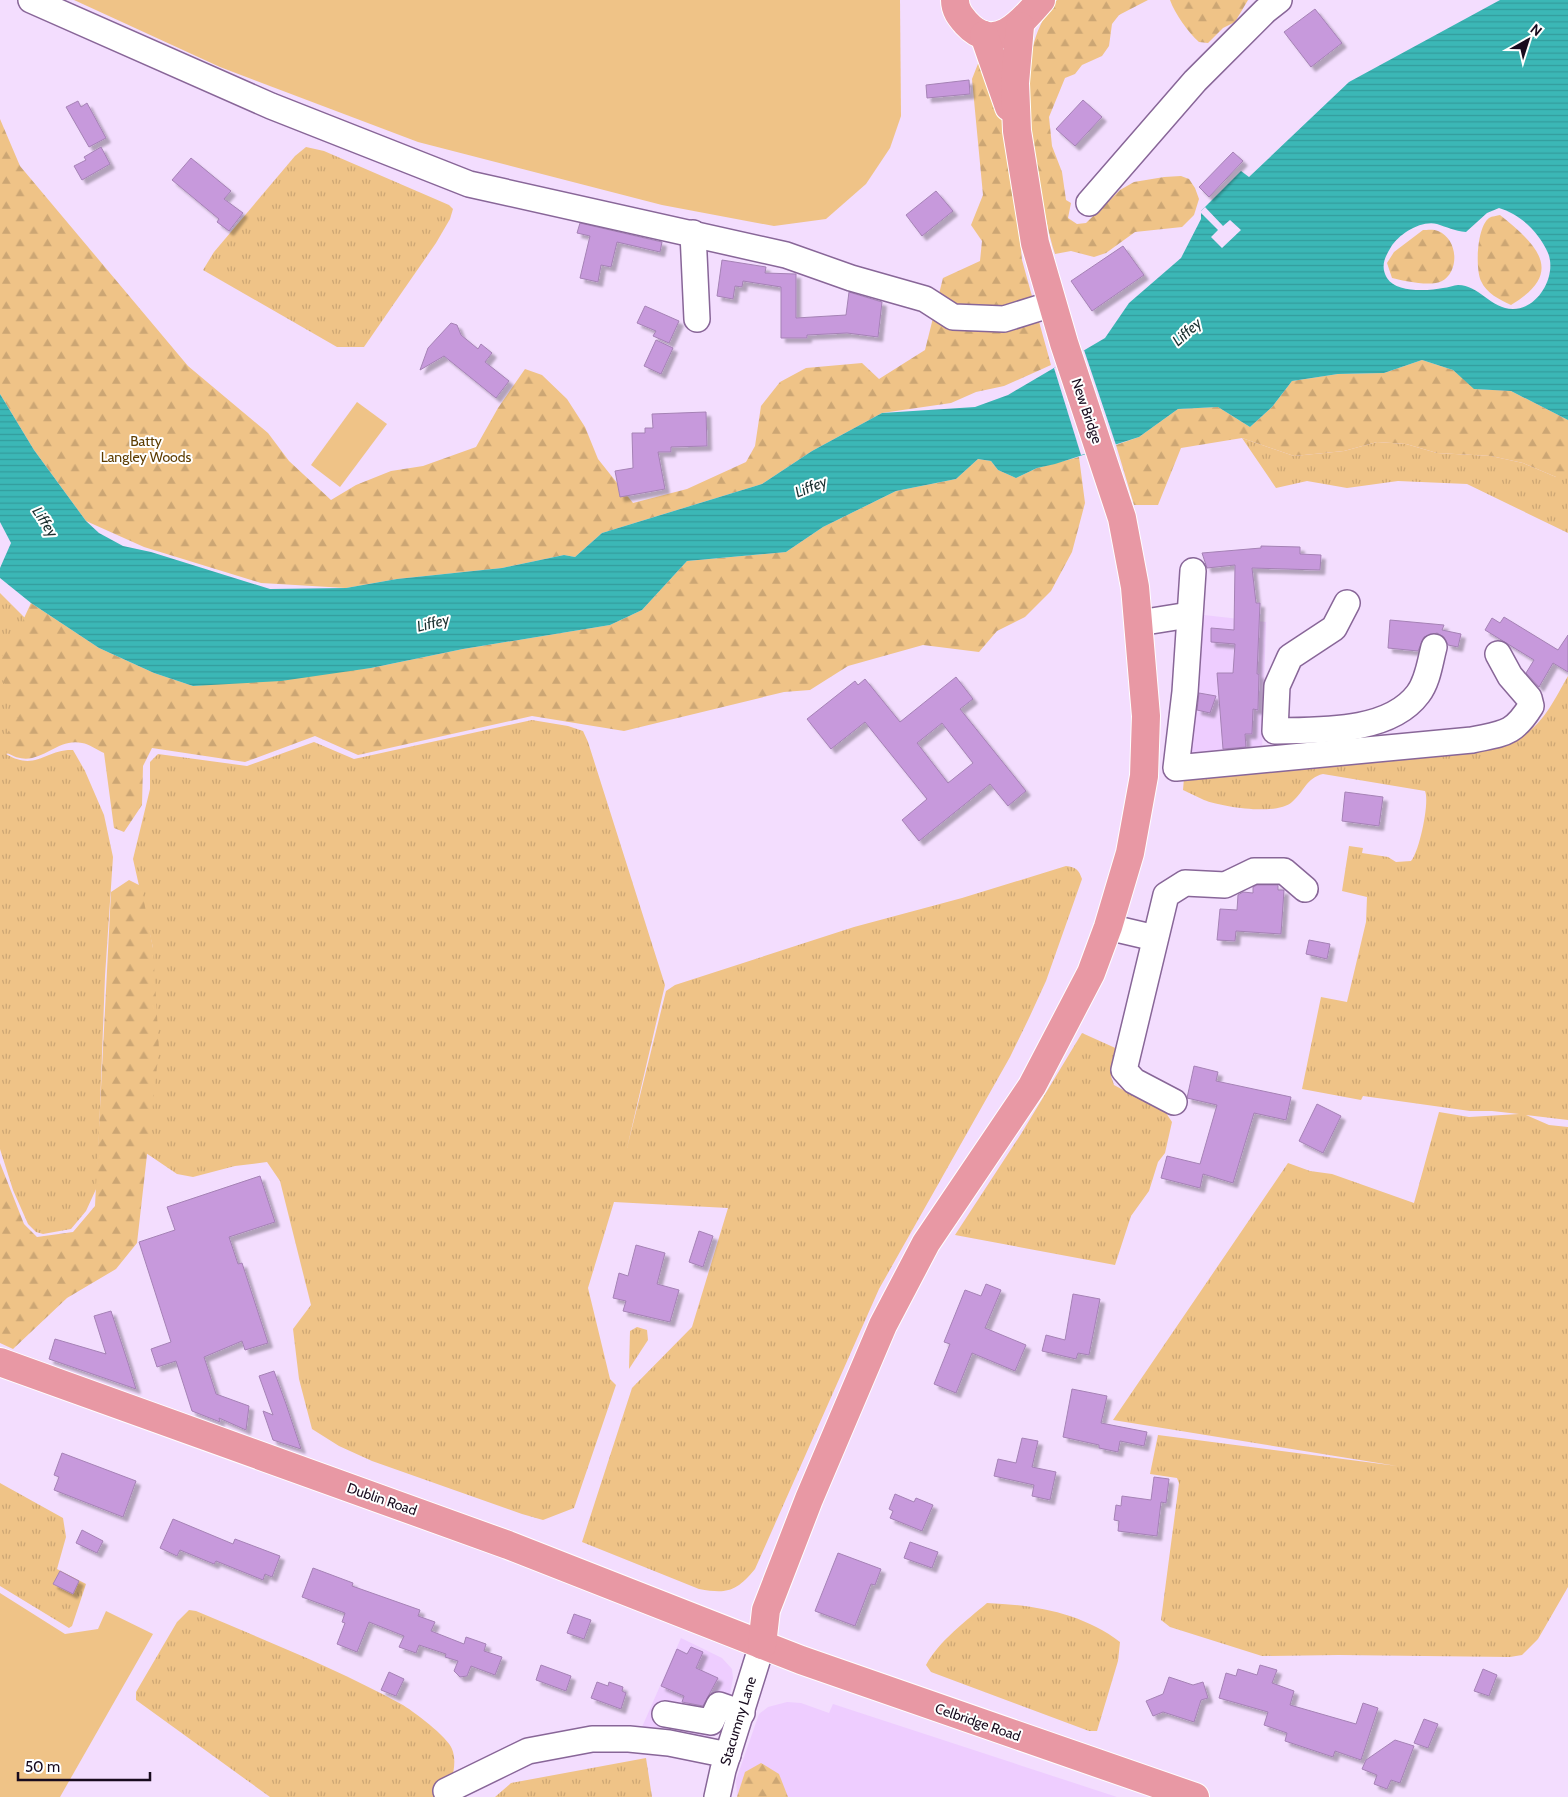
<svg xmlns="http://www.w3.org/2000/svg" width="1568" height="1797" font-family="Cabin,sans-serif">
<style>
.built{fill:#eecdff}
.grass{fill:url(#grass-tufts)}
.forest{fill:url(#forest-firs)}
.park{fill:#efc387}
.water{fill:url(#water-rules);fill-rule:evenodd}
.pier{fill:#f3ddfe}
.building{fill:#c799dc;stroke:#a582b5;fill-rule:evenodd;filter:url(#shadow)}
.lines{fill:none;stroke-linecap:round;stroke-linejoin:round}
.minor-casing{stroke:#886698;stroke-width:28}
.major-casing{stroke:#fff;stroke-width:30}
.minor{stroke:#fff;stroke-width:25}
.major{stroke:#e898a4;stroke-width:28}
.labels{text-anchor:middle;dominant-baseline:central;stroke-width:4;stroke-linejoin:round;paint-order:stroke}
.street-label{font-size:14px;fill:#180b1e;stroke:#fff}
.park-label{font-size:14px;fill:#5d3c00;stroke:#fff}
.water-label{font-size:15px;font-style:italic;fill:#1b3030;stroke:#fff}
</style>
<defs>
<pattern id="grass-tufts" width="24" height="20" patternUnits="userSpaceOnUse" patternTransform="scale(1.25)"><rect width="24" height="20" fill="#efc387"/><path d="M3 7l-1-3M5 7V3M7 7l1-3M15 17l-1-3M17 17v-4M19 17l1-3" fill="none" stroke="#cca674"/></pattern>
<pattern id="forest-firs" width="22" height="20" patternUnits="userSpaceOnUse" patternTransform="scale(1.25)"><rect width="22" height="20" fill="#efc387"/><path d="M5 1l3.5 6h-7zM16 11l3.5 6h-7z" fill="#cca674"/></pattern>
<pattern id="water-rules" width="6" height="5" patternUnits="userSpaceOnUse" patternTransform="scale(1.25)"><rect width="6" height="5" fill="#3bb7b6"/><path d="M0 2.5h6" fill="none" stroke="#339c9c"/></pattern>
<filter id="shadow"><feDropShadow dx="4.5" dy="4.5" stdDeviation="1" flood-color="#0004"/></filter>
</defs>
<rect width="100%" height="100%" fill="#f3ddfe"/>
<g class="built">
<path d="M1195,614L1266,622L1262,750L1184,758Z"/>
<path d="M681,1638L722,1658L732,1669L733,1678L728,1706L716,1730L704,1746L639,1734Z"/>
<path d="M787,1702L801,1703L829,1713L833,1704L1117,1797H737L736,1780L759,1714L768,1707Z"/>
</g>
<g class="grass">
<path d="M306,147L324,151L449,205L453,209L450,219L436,243L364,347H337L203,270L214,252L295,156Z"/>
<path d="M1242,438L1294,456L1344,451L1377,442L1406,444L1437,453L1491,456L1523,463L1556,477H1568V533L1467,484L1398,481L1347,488L1307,481L1276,488Z"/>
<path d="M0,593L30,623L69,735L6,754C36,772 45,749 73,750L85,771L104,815L113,857L105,976L97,1187L86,1211L71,1229L43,1234L36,1232L28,1224L13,1190L0,1149Z"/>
<path d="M1568,676V1120L1526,1115L1549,1125L1568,1127V1587L1538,1639L1522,1655L1510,1657L1339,1655L1262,1656L1170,1627L1161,1620L1179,1483L1177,1478L1150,1474L1158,1435L1397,1466L1113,1420L1288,1163L1310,1171L1332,1174L1414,1203L1439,1112L1469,1117L1519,1114L1492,1111H1470L1363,1096L1361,1100L1302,1089L1321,997L1347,1002L1366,922L1367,897L1342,891L1349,846L1363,848L1362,853L1388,857L1396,862L1411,861C1419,853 1430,802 1425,791L1323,774C1306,778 1304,792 1292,802C1277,816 1222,807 1204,800C1197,797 1190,793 1183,790L1184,778L1517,739C1543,726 1554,700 1568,676Z"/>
<path d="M532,720L568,726L583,731L588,742L665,985L627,1148L666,991L675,985L854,927L962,898L1066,866C1076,867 1079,870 1082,879L1046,981L1029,1018L1010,1057L879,1289L755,1569C736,1592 727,1594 699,1589L582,1542L632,1388L692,1327L728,1208L614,1202L588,1288L610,1379L616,1385L574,1508L543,1520L522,1514L372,1461L339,1446L312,1429L299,1379L293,1329L311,1305L280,1181L267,1162L235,1166L193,1177L177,1174L146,1153L153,948L133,859L150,789V762L158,754L247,766L314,742L354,759Z"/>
<path d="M1082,1033L1122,1051L1111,1076L1114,1085L1166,1113L1172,1122L1165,1153L1158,1162L1149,1191L1131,1216L1115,1265L955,1235L1021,1134Z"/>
<path d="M637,1327L647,1330L648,1340L629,1369L630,1331Z"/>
<path d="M0,1483L63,1518L66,1537L57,1569L86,1584L72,1626L69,1628L0,1586Z"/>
<path d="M987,1603C1034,1605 1082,1613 1120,1642L1118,1661L1097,1731H1089L931,1672L926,1665C939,1641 966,1621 987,1603Z"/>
<path d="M189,1610L196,1611C264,1640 336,1668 401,1704C412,1710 448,1737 452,1749C458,1764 451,1782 446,1797H270L136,1700V1692L177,1622Z"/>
<path d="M646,1758L652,1797H495L511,1783Z"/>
</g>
<g class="forest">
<path d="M1057,0H1148L1119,15L1112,24L1109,46L1102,56L1082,65L1075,74L1065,78L1049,117L1052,146L1062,172L1066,200L1071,203L1068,218L1077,224L1086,223L1120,190L1134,182L1164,177L1181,176L1189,179L1195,188L1199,199L1194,215L1182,227L1135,232L1106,253L1094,257L1071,251L1055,254C1048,233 1045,212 1040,191C1029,132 1013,48 1057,0Z"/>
<path d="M1170,0H1248L1235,22L1223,28L1208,43L1199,42C1188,32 1175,14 1170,0Z"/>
<path d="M983,51L1001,110L1012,160L1022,260L1051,365L1004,386L976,392L951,403L882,413L812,451L762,484L602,533L575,557L564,555L502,568L397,579L346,588L261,583L144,547L86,521L34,450L0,394V119L20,166L188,366L268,433L289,461L331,500L356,485L391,471L423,466L476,447L498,408L525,369L542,375L567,399L585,427L598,459L633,503L687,489L746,462L755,446L761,406L780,382L806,368L862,363L879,379L925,350L943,278L980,261L982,241L971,225L983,195L972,79Z"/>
<path d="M1500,215C1537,245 1566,272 1511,305C1500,300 1486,293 1481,281C1475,268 1477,227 1489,218C1492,216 1497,216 1500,215Z"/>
<path d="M1423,230C1427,230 1434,229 1438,231C1458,239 1460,271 1442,281C1431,287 1404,281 1392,278L1387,263L1394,252Z"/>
<path d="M1422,360L1453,370L1475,389L1511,391L1568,420V477H1556L1523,463L1491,456L1437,453L1406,444L1377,442L1344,451L1294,456L1242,438L1181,448L1158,505H1134L1116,445L1139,437L1178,409L1218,407L1250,427L1272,407L1292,381L1338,374L1384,373Z"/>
<path d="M1079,457L1085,503L1072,552L1051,591L1025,617L997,631L979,652L923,645L848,666L810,690L784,692L624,731L532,716L358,755L315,736L245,762L152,748L143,766L142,805L124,832L114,828L104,753C97,750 89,744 82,743C53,737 38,773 6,752V735L21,712L0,676L3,648L19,629L31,603L99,648L154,673L193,686L371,668L463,649L610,625L642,610L687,561L786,552L823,527L896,491L956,479L978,459L991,461L998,470L1016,478L1037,468Z"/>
<path d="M129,880L141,886L153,948L159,1049L137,1243L116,1269L67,1298L13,1349L0,1343V1163L24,1224L37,1237L73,1232L95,1206L111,892Z"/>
<path d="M761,1763L779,1774L788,1797H737L745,1772Z"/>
</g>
<g class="park">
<path d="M74,0H900L901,116L890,148L866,184L826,219L774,226L662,205L418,142L220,67Z"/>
<path d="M357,402L387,424L340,487L311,465Z"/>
<path d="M0,1593L65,1634L98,1629L106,1611L153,1634L60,1797H0Z"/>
</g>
<path class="water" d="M1500,0H1568V420L1511,391L1474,389L1453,370L1422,360L1384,373L1338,374L1292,381L1272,407L1250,427L1218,407L1178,409L1139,437L1055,464L1037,468L1016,478L998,470L991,461L978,459L956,479L896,491L823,527L786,552L687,561L642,610L610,625L463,649L371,668L281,681L193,686L154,673L99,648L31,603L0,578V568L11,543L0,522V394L34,450L86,521L99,533L123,546L151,552L270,589L346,588L397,579L502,568L564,555L575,557L602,533L762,484L812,451L882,413L975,407L1008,395L1105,338L1129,303L1181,258L1201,219V211L1241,171L1249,177L1349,82ZM1499,208C1520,214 1539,232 1548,253C1557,275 1539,309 1513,309C1491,309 1479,285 1458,285C1454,285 1448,288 1443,288C1428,291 1396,293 1387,278C1380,266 1385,257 1391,247C1399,234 1421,220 1437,224C1447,227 1454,231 1466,232L1487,213Z"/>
<g class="pier">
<path d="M1205,207L1223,226L1230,220L1241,230L1222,248L1211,237L1218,230L1200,212Z"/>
<path d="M1084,350L1116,445L1081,455L1054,368Z"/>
</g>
<g class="building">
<path d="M1315,9L1342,43L1311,67L1284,32Z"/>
<path d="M969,80L970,94L927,98L926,85Z"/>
<path d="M1083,100L1102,117L1075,146L1056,129Z"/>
<path d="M78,101L81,107L87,103L106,138L89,147L66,107Z"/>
<path d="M101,147L110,164L82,180L74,166L86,160L84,157Z"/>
<path d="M1233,152L1243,161L1209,197L1199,187Z"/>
<path d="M191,158L231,191L224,199L243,213L229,231L217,222L219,219L172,180Z"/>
<path d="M936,191L953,211L922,236L906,215Z"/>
<path d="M580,223L662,242L660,252L617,242L611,267L601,265L598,282L580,278L590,236L577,233Z"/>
<path d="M1123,246L1144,275L1092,311L1071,281Z"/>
<path d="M722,260L766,267L765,273L796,274V318L846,315L849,292L882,302L878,337L847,333L807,335V338H781V287L743,281L742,287L735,286L733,299L717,296Z"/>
<path d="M645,306L679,321L669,343L653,336L656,331L637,323Z"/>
<path d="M451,323L457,325L461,335L478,349L481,344L492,353L485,362L509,381L496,398L444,356L420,370L428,348Z"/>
<path d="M656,340L673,348L661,374L644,366Z"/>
<path d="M706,412L707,446L671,447V452H658L665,489L620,497L615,471L633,468L632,433H645V428H653L652,414Z"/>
<path d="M1261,546L1300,547V554L1321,555L1320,570L1252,568L1256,603H1260L1257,674H1259L1258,710L1253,709L1252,734H1245L1246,747L1223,749L1217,673H1233L1235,644L1211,642V628L1234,630L1235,565L1207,568L1202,553L1261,548Z"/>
<path d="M1504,617L1558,650L1568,635V672L1553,663L1539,687L1526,673L1534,660L1485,630L1492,618L1500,623Z"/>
<path d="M1390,620L1444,625L1442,630L1461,634L1458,647L1448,645L1444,637L1437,633L1424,637L1418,651L1388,648Z"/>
<path d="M956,677L973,699L960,709L1026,791L1008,806L990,784L919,841L902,820L927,799L865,722L831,749L807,719L855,681L858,685L865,679L900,722ZM942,723L973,763L948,783L917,743Z"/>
<path d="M1199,693L1216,696L1210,713L1197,710Z"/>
<path d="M1345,792L1383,797L1379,826L1342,821Z"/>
<path d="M1257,885H1278V890H1284L1281,934L1236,931L1235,941L1217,940L1220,909L1237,910L1238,895L1243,892L1253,893V887Z"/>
<path d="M1309,940L1330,944L1327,959L1306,954Z"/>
<path d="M1194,1066L1218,1072L1216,1081L1291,1097L1286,1120L1254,1113L1233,1183L1203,1174L1200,1188L1161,1178L1167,1156L1200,1164L1217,1105L1187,1098Z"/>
<path d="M1317,1104L1341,1116L1323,1153L1299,1141Z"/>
<path d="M260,1176L275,1222L229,1237L238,1264L242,1263L268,1343L245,1350L242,1341L204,1357L216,1394L249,1406L246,1430L219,1418L220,1422L192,1411L176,1361L157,1367L151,1349L171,1342L139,1242L175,1230L167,1207Z"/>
<path d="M699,1231L713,1236L703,1267L689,1262Z"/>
<path d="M636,1245L665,1253L657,1284L679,1290L670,1322L623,1311L626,1301L613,1298L619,1273L628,1276Z"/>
<path d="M986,1284L1001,1290L985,1328L1026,1345L1015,1371L972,1353L956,1393L934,1384L950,1344L944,1342L965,1290L981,1296Z"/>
<path d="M1073,1294L1100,1299L1089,1355L1078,1353L1076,1359L1042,1351L1046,1335L1065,1340Z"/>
<path d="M111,1311L128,1363L136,1389L49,1359L55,1339L106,1354L94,1316Z"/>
<path d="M274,1371L286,1404L301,1449L273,1440L263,1411L273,1415L259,1376Z"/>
<path d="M1072,1389L1107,1396L1101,1423L1147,1432L1144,1446L1120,1441L1118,1452L1099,1448V1445L1063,1437Z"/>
<path d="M1022,1438L1038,1441L1032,1467L1056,1472L1050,1500L1032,1496L1034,1485L994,1476L998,1459L1016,1463Z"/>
<path d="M62,1453L136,1481L123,1517L54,1490L59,1477L54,1475Z"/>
<path d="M1154,1477L1169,1479L1166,1503L1161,1502L1157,1536L1118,1531L1119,1521L1114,1520L1116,1505L1121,1506L1122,1496L1151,1500Z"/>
<path d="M895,1494L914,1502L916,1498L933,1505L922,1531L890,1518L893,1511L889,1509Z"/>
<path d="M173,1519L233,1544L235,1539L280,1556L272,1577L265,1574L263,1580L216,1561L214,1564L180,1550L177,1556L160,1548Z"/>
<path d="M82,1530L103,1541L97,1553L76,1543Z"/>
<path d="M910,1542L938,1552L932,1568L904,1558Z"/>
<path d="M838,1553L881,1569L875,1585L871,1584L855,1626L815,1611Z"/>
<path d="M313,1568L353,1583L352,1586L420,1610L418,1616L435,1622L431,1631L464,1644L466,1637L486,1644L484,1651L502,1657L495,1675L471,1666L467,1676L460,1677L454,1671L458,1661L445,1657L446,1654L419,1645L416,1653L399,1647L404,1636L369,1622L357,1652L337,1644L345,1623L342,1622L345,1613L302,1597Z"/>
<path d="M60,1571L79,1581L73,1594L53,1584Z"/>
<path d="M574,1614L591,1620L584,1639L567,1633Z"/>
<path d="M691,1647L703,1652L696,1668L718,1678L703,1706L682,1702L684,1696L661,1686L677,1649L687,1654Z"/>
<path d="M541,1665L571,1676L566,1691L536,1680Z"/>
<path d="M1260,1665L1277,1670L1272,1683L1294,1691L1290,1705L1356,1724L1363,1703L1378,1708L1361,1760L1335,1751L1333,1757L1285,1741L1287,1733L1264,1725L1268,1712L1219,1698L1226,1673L1236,1676L1238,1669L1257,1675Z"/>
<path d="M1483,1669L1497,1675L1489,1696L1474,1691Z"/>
<path d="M389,1672L404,1679L396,1696L381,1690Z"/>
<path d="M1169,1677L1193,1685L1203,1682L1208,1698L1201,1700L1194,1722L1163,1712L1153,1716L1146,1701L1163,1694Z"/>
<path d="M597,1682L608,1686L609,1682L623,1687L622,1691L626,1693L621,1709L591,1698Z"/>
<path d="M1424,1719L1438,1724L1428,1748L1414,1743Z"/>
<path d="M1395,1740L1414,1746L1400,1783L1391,1780L1387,1789L1374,1784L1377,1775L1362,1769L1366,1760Z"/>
</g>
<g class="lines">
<g class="minor-casing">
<g id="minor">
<path d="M31,0L271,106L469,184L786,255L851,278L925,299L953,317L1004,319L1052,304"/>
<path d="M1089,203L1195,81L1265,11L1279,0"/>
<path d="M693,233L697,319"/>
<path d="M1193,571L1185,692L1176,768L1472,740C1504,733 1513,735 1531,706L1529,698L1510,676L1498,654"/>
<path d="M1347,603L1334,628L1290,657L1277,686L1275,731C1319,730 1389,733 1418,694C1428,681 1430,662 1434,647"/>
<path d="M1139,623L1189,615"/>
<path d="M1108,927L1155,938"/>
<path d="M1174,1102L1134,1081L1124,1070L1166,895L1185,883L1225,885L1254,871H1284L1305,889"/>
<path d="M665,1714L711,1722L719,1705L742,1713"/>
<path d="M446,1791L528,1751L592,1739H629L669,1743L728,1755"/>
<path d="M717,1797L723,1770L762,1645"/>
</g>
</g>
<g class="major-casing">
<g id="major">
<path d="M955,0C955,10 960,16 966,23C995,55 1022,22 1041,0"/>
<path d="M984,35L1009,107"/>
<path d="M0,1362L508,1545L801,1660L1195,1797"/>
<path d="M762,1645L766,1610L809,1499L883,1325L926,1243L1032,1086L1091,973L1108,927L1130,853L1144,776L1146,716L1135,587L1122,518L1064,343L1035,243L1017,131L1015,83L1020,26"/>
</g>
</g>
<use href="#minor" class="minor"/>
<use href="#major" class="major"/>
</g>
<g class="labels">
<g class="street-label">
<text transform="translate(1087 411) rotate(71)">New Bridge</text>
<text transform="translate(382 1499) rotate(19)">Dublin Road</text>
<text transform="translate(738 1721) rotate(-73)">Stacumny Lane</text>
<text transform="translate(978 1722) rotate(19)">Celbridge Road</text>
</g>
<g class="park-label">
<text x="146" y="441">Batty<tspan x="146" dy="16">Langley Woods</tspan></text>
</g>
<g class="water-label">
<text transform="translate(1187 332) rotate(-42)">Liffey</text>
<text transform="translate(811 487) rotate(-22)">Liffey</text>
<text transform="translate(45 522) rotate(57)">Liffey</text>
<text transform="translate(433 623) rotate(-14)">Liffey</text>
</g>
</g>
<g transform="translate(1528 40) rotate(39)" stroke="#ffffff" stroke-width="4" paint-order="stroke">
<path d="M0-4L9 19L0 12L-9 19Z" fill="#180b1e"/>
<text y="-8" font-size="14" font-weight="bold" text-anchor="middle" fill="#180b1e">N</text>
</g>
<path d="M18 1772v8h132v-8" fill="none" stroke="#180b1e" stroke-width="2.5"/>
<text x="25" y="1772" font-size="15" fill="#180b1e" stroke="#ffffff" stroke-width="4" paint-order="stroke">50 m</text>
</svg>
